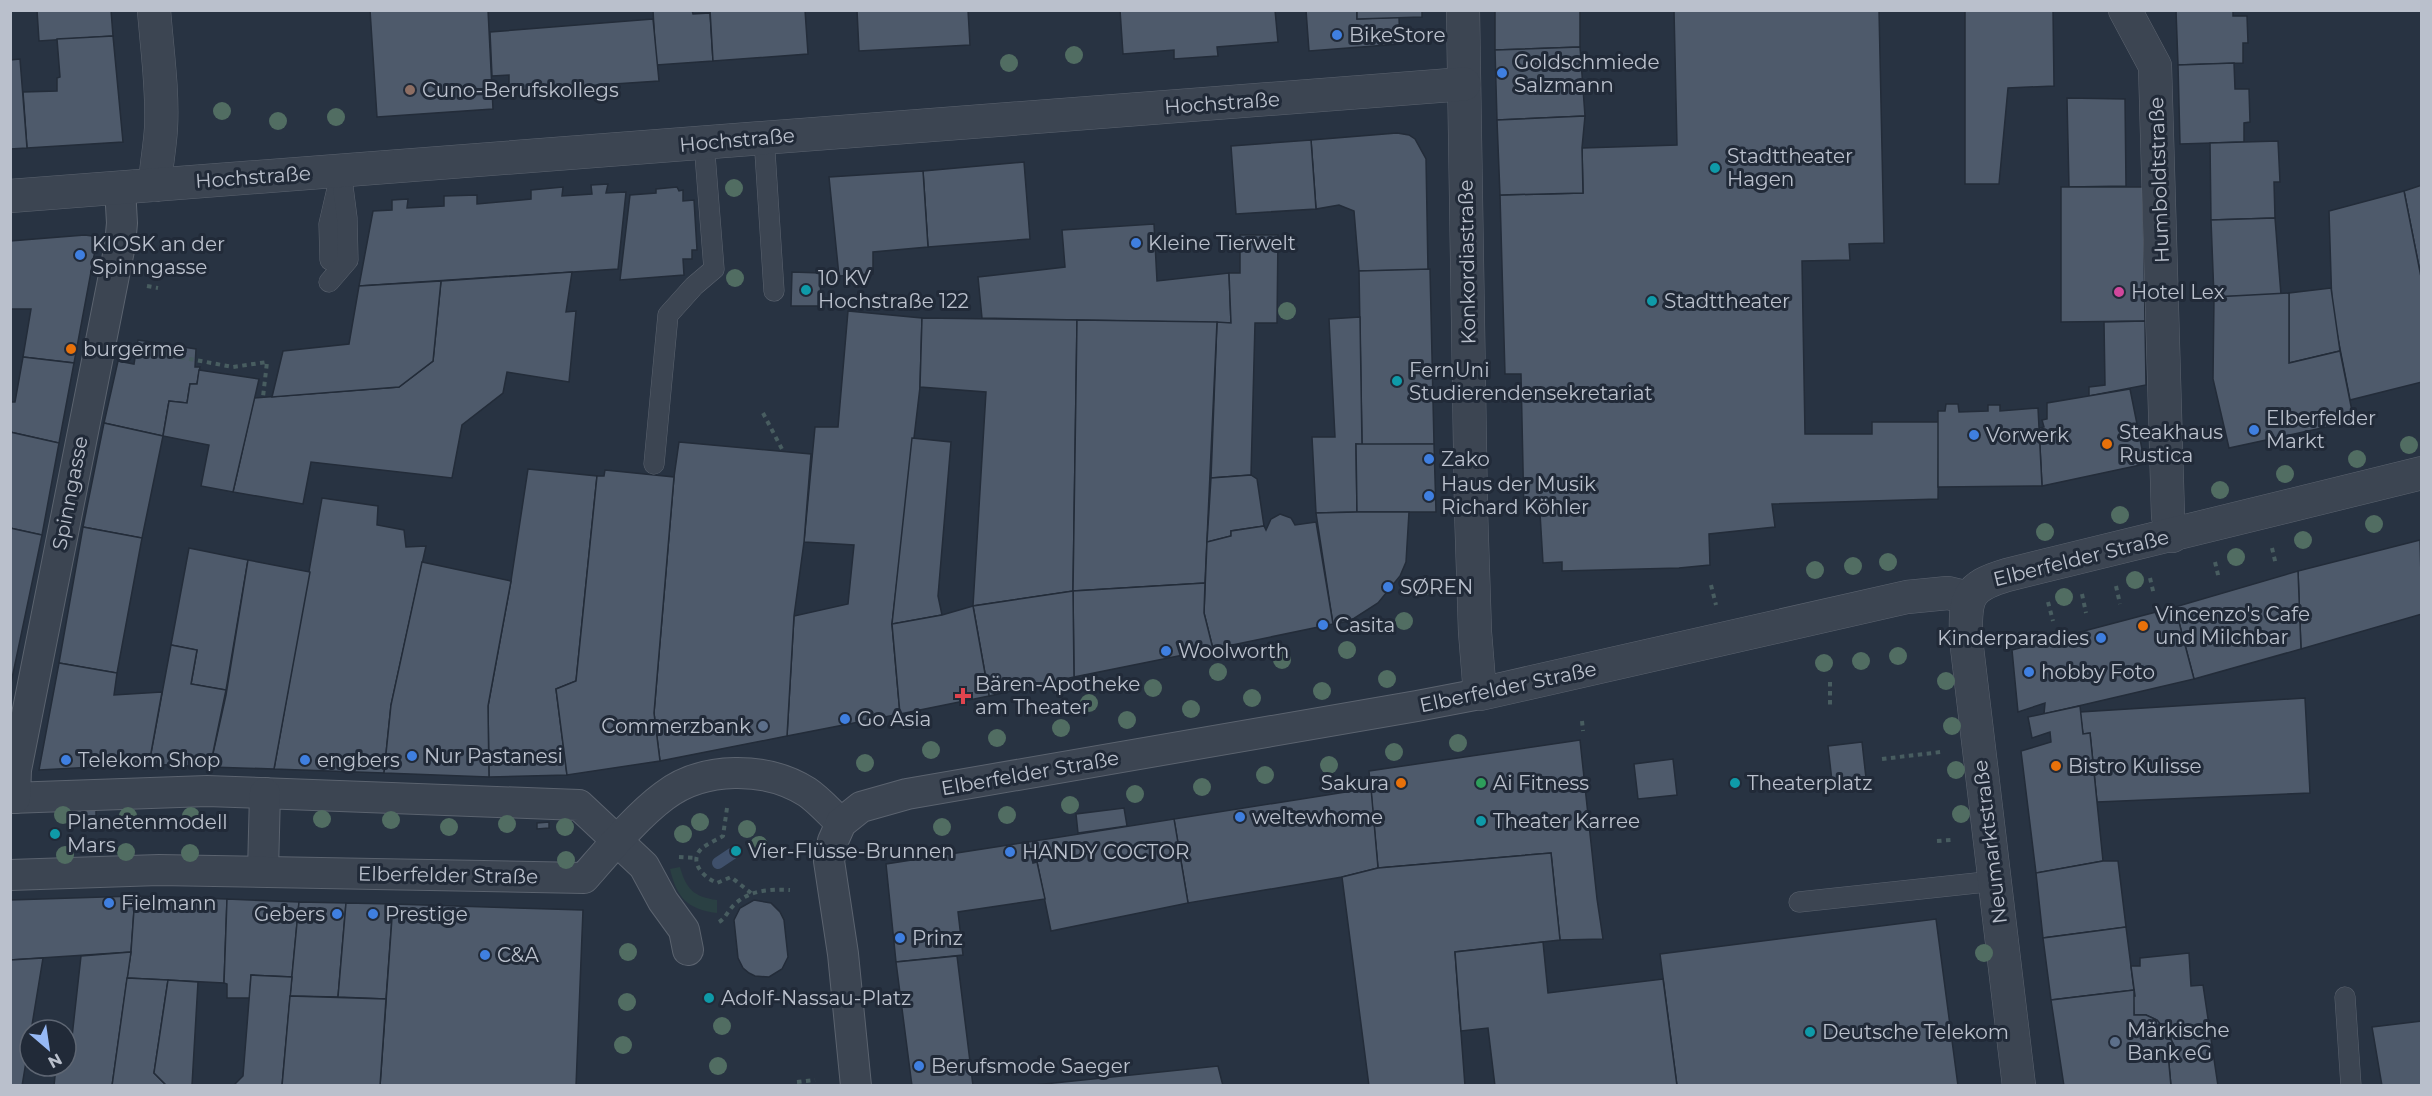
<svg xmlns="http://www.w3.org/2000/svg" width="2432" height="1096" font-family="Montserrat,sans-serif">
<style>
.green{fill:#2a4043}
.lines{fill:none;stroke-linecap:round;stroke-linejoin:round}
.stream{stroke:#3f506b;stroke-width:12}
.building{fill:#4e5a6b;stroke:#232c39;stroke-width:1.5}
.service-casing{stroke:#5b636f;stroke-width:21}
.pedestrian-casing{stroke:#5b636f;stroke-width:32}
.minor-casing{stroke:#5b636f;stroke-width:34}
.path{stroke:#485d60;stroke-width:4;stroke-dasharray:4.5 4.5;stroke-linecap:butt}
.service{stroke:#3c4552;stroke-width:20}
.pedestrian{stroke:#3c4552;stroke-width:30}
.minor{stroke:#3c4552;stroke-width:33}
.tree{fill:#516d62}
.shop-dot{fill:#3f7fe0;stroke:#212a38;stroke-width:2}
.education-dot{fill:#8d6e63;stroke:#212a38;stroke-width:2}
.culture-dot{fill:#0f9aa8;stroke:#212a38;stroke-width:2}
.hotel-dot{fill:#d1479c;stroke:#212a38;stroke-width:2}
.food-dot{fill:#e8710a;stroke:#212a38;stroke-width:2}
.health-dot{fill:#e0444e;stroke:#212a38;stroke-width:2}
.service-dot{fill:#5c6f8a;stroke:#212a38;stroke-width:2}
.leisure-dot{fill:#2e9e5b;stroke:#212a38;stroke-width:2}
.labels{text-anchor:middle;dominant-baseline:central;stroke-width:6;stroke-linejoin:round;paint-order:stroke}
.poi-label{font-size:20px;fill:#bac0cc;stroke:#212a38;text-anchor:start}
.street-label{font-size:20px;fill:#bac0cc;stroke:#212a38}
</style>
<rect width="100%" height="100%" fill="#283342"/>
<path class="green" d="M680,867C686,889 694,897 717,900V913C687,909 677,898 670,869Z"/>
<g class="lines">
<path class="stream" d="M718,863L736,851"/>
</g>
<g class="building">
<path d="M37,10H111L113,36L39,41Z"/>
<path d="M370,10H488L493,109L377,117Z"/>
<path d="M653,10H692L693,14L710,13L713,61L656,65Z"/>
<path d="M710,10H805L808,54L713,61Z"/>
<path d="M857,10H968L970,45L859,51Z"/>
<path d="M1120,10H1275L1278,42L1217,47L1218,56L1174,59V50L1123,54Z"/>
<path d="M1306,10H1357V19L1399,17L1400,44L1309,51Z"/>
<path d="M1357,10H1422V17L1357,19Z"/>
<path d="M1495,10H1580V47L1495,50Z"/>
<path d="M1674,10H1879L1884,243L1849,244L1850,260L1802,261L1805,434H1872V422H1939L1938,499L1772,504L1775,527L1709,534L1710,565L1679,568L1562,571V562L1543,563L1540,513L1524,514L1521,374H1505L1500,195L1583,193L1582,148L1677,145Z"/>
<path d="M1965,10H2053L2054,86L2008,88L1999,184H1965Z"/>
<path d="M2176,10H2233V16H2247L2248,43H2243V63L2178,65Z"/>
<path d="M653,19L659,81L509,91V75L492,76L490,32Z"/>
<path d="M113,36L123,142L27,148L23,92L57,91V78L60,77L57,39Z"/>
<path d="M1580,47L1585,116L1497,120L1495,50Z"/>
<path d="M20,59L27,148L10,149V60Z"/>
<path d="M2234,63L2235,89H2249L2250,122L2244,123V142L2180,144L2178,65Z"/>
<path d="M2067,98L2125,99L2126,186L2069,187Z"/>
<path d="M1585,116L1582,148L1583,193L1500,195L1497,120Z"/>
<path d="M1397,133L1409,135L1415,139L1426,159L1428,270L1359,271L1354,211L1339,205L1316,209L1311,140Z"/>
<path d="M1311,140L1316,209L1236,214L1231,146Z"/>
<path d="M2278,141L2280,182H2274L2275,218L2211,220L2210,143Z"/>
<path d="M1024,162L1030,239L928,247L923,171Z"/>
<path d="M923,171L928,247L873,252V274L839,276L829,177Z"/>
<path d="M608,184L606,193L626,192L618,269L359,286L373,211L392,210V200L408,199L407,208L444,206V196L477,195V204L531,199V190L563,187L562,196L592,194L591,185Z"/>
<path d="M2422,185V282L2404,191Z"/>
<path d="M677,187L679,191L683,190V201L694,200L697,250H692V259H683L684,275L620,280L630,195L656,193V189Z"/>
<path d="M2061,187H2143L2145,321L2061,322Z"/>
<path d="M2404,191L2422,282V382L2350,400L2332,308L2329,211Z"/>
<path d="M2275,218L2281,295L2214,297L2211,220Z"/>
<path d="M1154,224L1157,281L1229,273L1231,323L982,318L978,277L1065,267L1062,230Z"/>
<path d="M85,235L92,236L96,245L74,363L23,357L31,309H10V241Z"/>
<path d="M1240,235H1278L1277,323H1255L1251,475L1211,478L1217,322L1231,323L1229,273H1240Z"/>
<path d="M1430,269L1434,444L1362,445L1359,271Z"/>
<path d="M572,272L566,312L576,311L569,382L507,372L503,393L462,425L452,478L311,462L303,504L233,492L254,398L399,387L433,361L441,281Z"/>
<path d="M792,272L821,273L820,306H791Z"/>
<path d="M441,281L433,361L399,387L272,397L283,351L349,344L359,286Z"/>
<path d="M2331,288L2340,351L2289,363V293Z"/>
<path d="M2289,293V363L2340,351L2354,421L2229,448L2213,379L2214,297Z"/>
<path d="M848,311L922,318L920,387L892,624L900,714L787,736L794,616L848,604L854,545L804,542L815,427H838Z"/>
<path d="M1360,317L1362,445L1356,444L1357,512L1316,513L1312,437H1335L1329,319Z"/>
<path d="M922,318L1077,320L1073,591L973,606L986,392L920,387Z"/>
<path d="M1077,320L1217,322L1205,583L1073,591Z"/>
<path d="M2145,321L2146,385L2089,396V387L2105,385L2104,322Z"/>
<path d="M138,340L196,349L195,367H200L197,384H190L187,403L169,401L163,436L104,423L118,361L134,364Z"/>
<path d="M23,357L74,363L59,443L10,432V402H15Z"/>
<path d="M199,370L259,379L233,492L201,486L209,445L163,436L169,401L187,403L190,384H197Z"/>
<path d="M2130,389L2145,464L2042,486L2039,428L2044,427L2042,420L2047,419V403Z"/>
<path d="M1946,404H1958L1959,412L1988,411V405H2000V411L2038,408L2042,486L1938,487V411H1945Z"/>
<path d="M104,423L163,436L142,538L83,527Z"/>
<path d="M10,432L59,443L42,535L10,528Z"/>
<path d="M912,438L951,442L938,596L942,615L892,624Z"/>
<path d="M679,442L811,454L804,542L794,616L787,736L660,761L654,713L674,477Z"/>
<path d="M1356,444H1434L1436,512H1357Z"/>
<path d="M528,469L597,476L576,681L556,689L567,775L489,777L488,706L511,581Z"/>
<path d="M605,470L674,477L654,713L660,761L567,775L556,689L576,681L597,476H604Z"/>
<path d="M1251,475L1257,479L1264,526L1231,531V536L1207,542L1211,478Z"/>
<path d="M322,498L378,506L377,525L404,530L406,547L426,546L391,705L384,773L274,769Z"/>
<path d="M1357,512H1409L1406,562L1400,576L1378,603L1350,621L1333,624L1316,513Z"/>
<path d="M1280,514L1291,518L1295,525L1316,522L1333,624L1213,649L1204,613L1207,542L1231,536V531L1264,526L1266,530L1271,519Z"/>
<path d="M83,527L142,538L117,673L59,663Z"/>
<path d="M10,528L42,535L10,688Z"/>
<path d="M2420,540L2422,614L2301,649L2298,571Z"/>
<path d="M189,548L248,560L226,690L191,684L197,650L171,645Z"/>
<path d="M248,560L310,572L274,769L210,767L226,695Z"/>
<path d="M422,562L511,581L488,706L489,777L384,773L391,705Z"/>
<path d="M2298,571L2301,649L2194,679L2175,607Z"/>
<path d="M1205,583L1204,613L1213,649L1074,677L1073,591Z"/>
<path d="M1073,591L1074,677L989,696L973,606Z"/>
<path d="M973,606L989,696L900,714L892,624L942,615Z"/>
<path d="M2175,607L2194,679L2044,714L2045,703L2018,712L2012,650Z"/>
<path d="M171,645L197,650L191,684L226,690L210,767L149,764Z"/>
<path d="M59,663L117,673L114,695L162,692L149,764L39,770Z"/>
<path d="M2305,698L2310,793L2097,802L2090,733L2083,734L2080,712Z"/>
<path d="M2080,706L2083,734L2090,733L2103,861L2036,873L2021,751L2051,742L2050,732L2032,738L2028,717Z"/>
<path d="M1580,740L1597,899L1603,939L1560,940L1551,853L1378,868L1369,771Z"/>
<path d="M1862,742L1866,778L1832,781L1828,746Z"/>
<path d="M1673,759L1677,795L1638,799L1634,764Z"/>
<path d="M1371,788L1378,868L1342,877L1188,903L1174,819Z"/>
<path d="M1124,808L1127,826L1078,833L1076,814Z"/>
<rect x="82" y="809" width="14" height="7"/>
<path d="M1174,819L1188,903L1051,931L1037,862L1033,863L1028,842Z"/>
<path d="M549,822V828L537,829V823Z"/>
<path d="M1028,842L1033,863L1037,862L1045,899L958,912L963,955L896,962L886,864Z"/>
<rect x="82" y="844" width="14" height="7"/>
<path d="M1551,853L1560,940L1455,952L1465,1086H1369L1342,877L1378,868Z"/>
<path d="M2103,861H2118L2126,927L2043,938L2036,873Z"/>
<path d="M135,896L131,952L10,960V900Z"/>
<path d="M135,896L227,899L224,983L127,978L131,952Z"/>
<path d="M227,899L299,902L292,977L251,975L250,998H227V984L224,983Z"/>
<path d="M754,900L771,903L780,912L784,920L788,957L782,969L769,977L755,976L749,973L743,968L738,958L734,920L740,908Z"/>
<path d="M299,902L346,903L338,997L290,996Z"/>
<path d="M346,903L393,904L386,999L338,997Z"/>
<path d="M393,904L583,910L576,1086H380Z"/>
<path d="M1936,919L1958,1086H1677L1660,954Z"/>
<path d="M2126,927L2134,990L2051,1000L2043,938Z"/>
<path d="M1543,942L1548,993L1663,979L1677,1086H1495L1488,1028L1461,1031L1455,952Z"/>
<path d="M131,952L112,1086H54L56,1066H66V1055H70L81,956Z"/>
<path d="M2189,953L2191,986L2203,985L2218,1086H2171L2168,1054L2178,1053L2167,1032L2157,1020L2146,1015H2134L2133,996H2135L2131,966H2140V958Z"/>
<path d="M957,956L973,1086H912L896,962Z"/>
<path d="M43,958L22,1086H10V960Z"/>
<path d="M251,975L292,977L282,1086H233L243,1076Z"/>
<path d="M127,978L168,980L154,1073L166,1085L194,1086H112Z"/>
<path d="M168,980L198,982L192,1085H166L154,1073Z"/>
<path d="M2134,990V1015H2146L2157,1020L2167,1032L2178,1053L2168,1054L2171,1086H2064L2051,1000Z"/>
<path d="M290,996L386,999L380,1086H282Z"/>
<path d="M2422,1021V1086H2382L2372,1027Z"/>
<path d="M1218,1066L1223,1086H1025Z"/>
</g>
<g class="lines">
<g class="service-casing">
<g id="service">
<path d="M764,137L774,291"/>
<path d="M330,260L329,224L338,185"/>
<path d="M329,282L348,260L347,218L341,171"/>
<path d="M654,464L668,315L694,286L714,269L704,142"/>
<path d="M1799,902L1995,881"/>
<path d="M2345,997L2351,1086"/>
</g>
</g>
<g class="pedestrian-casing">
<g id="pedestrian">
<path d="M10,798L207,791L579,805L644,866L663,901L684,930L688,950"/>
<path d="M15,798L16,770L120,245L122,223L120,188"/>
<path d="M263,871L265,793"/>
<path d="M10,875L159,870L584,878C607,852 637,816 664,796C703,766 766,766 807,792C819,800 830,813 841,823"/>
<path d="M856,1086L843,954L829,861L833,841L841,823L861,807L907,794L1417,706L1480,694"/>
</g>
</g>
<g class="minor-casing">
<g id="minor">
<path d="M154,10C157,50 163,89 161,128C160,147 156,166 155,185"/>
<path d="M1463,10L1471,510L1475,632L1480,694L1907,597L1948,593L1969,598"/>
<path d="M2125,10L2155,66L2168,516L2172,536"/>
<path d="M10,196L1464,84"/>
<path d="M2019,1086L1966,639C1965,598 1966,587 2007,575L2422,473"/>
</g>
</g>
<g class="path">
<path d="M147,286L158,288"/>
<path d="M136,349L233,367L267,362L263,397"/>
<path d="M763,413L783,451"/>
<path d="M2272,548L2276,565"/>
<path d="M2215,562L2219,579"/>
<path d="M2150,578L2154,595"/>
<path d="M1711,585L1716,605"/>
<path d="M2116,586L2120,604"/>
<path d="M2082,594L2086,613"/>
<path d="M2048,602L2053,621"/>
<path d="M1830,682V706"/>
<path d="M1582,721L1583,731"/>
<path d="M1882,759L1941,752"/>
<path d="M727,808L723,836C716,840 707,844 701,849C688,863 705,878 717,883L731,877L751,893"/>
<path d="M1937,841L1951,840"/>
<path d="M679,857L697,858"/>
<path d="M719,922C726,918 728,910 735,904C750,890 770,889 790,890"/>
<path d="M797,1082L815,1080"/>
</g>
<use href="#service" class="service"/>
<use href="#pedestrian" class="pedestrian"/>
<use href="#minor" class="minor"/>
</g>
<g class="tree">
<circle cx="1074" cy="55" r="9"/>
<circle cx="1009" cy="63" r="9"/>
<circle cx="222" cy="111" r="9"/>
<circle cx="336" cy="117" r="9"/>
<circle cx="278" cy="121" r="9"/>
<circle cx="734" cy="188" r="9"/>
<circle cx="735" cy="278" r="9"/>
<circle cx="1287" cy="311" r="9"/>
<circle cx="2409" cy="445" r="9"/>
<circle cx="2357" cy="459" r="9"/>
<circle cx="2285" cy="474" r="9"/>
<circle cx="2220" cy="490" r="9"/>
<circle cx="2120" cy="515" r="9"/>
<circle cx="2374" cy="524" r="9"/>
<circle cx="2045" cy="532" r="9"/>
<circle cx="2303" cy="540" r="9"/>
<circle cx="2236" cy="557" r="9"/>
<circle cx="1888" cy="562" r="9"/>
<circle cx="1853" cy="566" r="9"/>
<circle cx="1815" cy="570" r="9"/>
<circle cx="2135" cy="580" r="9"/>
<circle cx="1426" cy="586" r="9"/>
<circle cx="2064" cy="597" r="9"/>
<circle cx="1404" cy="621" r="9"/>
<circle cx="1347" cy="650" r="9"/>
<circle cx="1898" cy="656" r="9"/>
<circle cx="1282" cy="660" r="9"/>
<circle cx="1861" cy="661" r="9"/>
<circle cx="1824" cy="663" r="9"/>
<circle cx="1218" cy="672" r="9"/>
<circle cx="1387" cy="679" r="9"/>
<circle cx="1946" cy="681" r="9"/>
<circle cx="1153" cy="688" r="9"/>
<circle cx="1322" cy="691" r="9"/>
<circle cx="1252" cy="698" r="9"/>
<circle cx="1089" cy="703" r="9"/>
<circle cx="1191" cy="709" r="9"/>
<circle cx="1127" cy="720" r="9"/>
<circle cx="1952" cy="726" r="9"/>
<circle cx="1061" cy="728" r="9"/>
<circle cx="997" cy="738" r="9"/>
<circle cx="1458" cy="743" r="9"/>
<circle cx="931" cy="750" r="9"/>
<circle cx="1394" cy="752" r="9"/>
<circle cx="865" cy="763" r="9"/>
<circle cx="1329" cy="765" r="9"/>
<circle cx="1956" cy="770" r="9"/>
<circle cx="1265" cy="775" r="9"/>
<circle cx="1202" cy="787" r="9"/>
<circle cx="1135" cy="794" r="9"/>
<circle cx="1070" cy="805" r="9"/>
<circle cx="1961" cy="814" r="9"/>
<circle cx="63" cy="815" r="9"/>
<circle cx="1007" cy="815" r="9"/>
<circle cx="128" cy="816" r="9"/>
<circle cx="191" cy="816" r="9"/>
<circle cx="322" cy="819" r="9"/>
<circle cx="391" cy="820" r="9"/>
<circle cx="700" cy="822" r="9"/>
<circle cx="507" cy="824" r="9"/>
<circle cx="449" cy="827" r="9"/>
<circle cx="565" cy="827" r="9"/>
<circle cx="942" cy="827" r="9"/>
<circle cx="747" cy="829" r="9"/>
<circle cx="683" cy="834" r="9"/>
<circle cx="759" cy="845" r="9"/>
<circle cx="126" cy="852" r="9"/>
<circle cx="190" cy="853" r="9"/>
<circle cx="65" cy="855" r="9"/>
<circle cx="566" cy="860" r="9"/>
<circle cx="628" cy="952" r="9"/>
<circle cx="1984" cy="953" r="9"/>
<circle cx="627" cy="1002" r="9"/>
<circle cx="722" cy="1026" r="9"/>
<circle cx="623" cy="1045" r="9"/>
<circle cx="718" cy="1066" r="9"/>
</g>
<g class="shop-dot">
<circle cx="1337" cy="35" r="6"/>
<circle cx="1502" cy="73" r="6"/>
<circle cx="1136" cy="243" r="6"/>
<circle cx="80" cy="255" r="6"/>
<circle cx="2254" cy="430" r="6"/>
<circle cx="1974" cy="435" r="6"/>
<circle cx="1429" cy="459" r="6"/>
<circle cx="1429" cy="496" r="6"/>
<circle cx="1388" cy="587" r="6"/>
<circle cx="1323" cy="625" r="6"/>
<circle cx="2101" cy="638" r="6"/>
<circle cx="1166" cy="651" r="6"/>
<circle cx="2029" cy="672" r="6"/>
<circle cx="845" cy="719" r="6"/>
<circle cx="412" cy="756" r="6"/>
<circle cx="66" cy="760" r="6"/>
<circle cx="305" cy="760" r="6"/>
<circle cx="1240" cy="817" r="6"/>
<circle cx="1010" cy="852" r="6"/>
<circle cx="109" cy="903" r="6"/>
<circle cx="337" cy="914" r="6"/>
<circle cx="373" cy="914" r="6"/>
<circle cx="900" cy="938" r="6"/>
<circle cx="485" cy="955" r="6"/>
<circle cx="919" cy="1066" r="6"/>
</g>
<circle class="education-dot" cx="410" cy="90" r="6"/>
<g class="culture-dot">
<circle cx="1715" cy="168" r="6"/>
<circle cx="806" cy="290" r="6"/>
<circle cx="1652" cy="301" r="6"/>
<circle cx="1397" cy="381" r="6"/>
<circle cx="1735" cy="783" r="6"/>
<circle cx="1481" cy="821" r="6"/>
<circle cx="55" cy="834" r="6"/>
<circle cx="736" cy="851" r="6"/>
<circle cx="709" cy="998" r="6"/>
<circle cx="1810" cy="1032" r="6"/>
</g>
<circle class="hotel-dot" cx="2119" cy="292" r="6"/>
<g class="food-dot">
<circle cx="71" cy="349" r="6"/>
<circle cx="2107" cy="444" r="6"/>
<circle cx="2143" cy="626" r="6"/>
<circle cx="2056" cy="766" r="6"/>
<circle cx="1401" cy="783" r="6"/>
</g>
<path class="health-dot" d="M960 687h6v6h6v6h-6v6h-6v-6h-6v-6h6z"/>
<g class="service-dot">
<circle cx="763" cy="726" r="6"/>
<circle cx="2115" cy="1042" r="6"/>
</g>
<circle class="leisure-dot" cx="1481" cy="783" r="6"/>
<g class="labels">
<g class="poi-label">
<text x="1349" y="35">BikeStore</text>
<text x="1514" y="62">Goldschmiede<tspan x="1514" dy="23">Salzmann</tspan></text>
<text x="422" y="90">Cuno-Berufskollegs</text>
<text x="1727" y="156">Stadttheater<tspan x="1727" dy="23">Hagen</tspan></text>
<text x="1148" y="243">Kleine Tierwelt</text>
<text x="92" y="244">KIOSK an der<tspan x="92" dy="23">Spinngasse</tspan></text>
<text x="818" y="278">10 KV<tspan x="818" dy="23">Hochstraße 122</tspan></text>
<text x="2131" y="292">Hotel Lex</text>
<text x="1664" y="301">Stadttheater</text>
<text x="83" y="349">burgerme</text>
<text x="1409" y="370">FernUni<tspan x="1409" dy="23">Studierendensekretariat</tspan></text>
<text x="2266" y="418">Elberfelder<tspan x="2266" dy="23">Markt</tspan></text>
<text x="2119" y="432">Steakhaus<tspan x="2119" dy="23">Rustica</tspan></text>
<text x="1986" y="435">Vorwerk</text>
<text x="1441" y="459">Zako</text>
<text x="1441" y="484">Haus der Musik<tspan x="1441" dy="23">Richard Köhler</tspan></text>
<text x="1400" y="587">SØREN</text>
<text x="2155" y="614">Vincenzo's Cafe<tspan x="2155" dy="23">und Milchbar</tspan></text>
<text x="1335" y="625">Casita</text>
<text x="2089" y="638" text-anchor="end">Kinderparadies</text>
<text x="1178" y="651">Woolworth</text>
<text x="2041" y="672">hobby Foto</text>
<text x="975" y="684">Bären-Apotheke<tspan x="975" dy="23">am Theater</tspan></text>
<text x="857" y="719">Go Asia</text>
<text x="751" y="726" text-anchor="end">Commerzbank</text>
<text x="424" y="756">Nur Pastanesi</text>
<text x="78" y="760">Telekom Shop</text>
<text x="317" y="760">engbers</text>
<text x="2068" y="766">Bistro Kulisse</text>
<text x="1389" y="783" text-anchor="end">Sakura</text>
<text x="1493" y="783">Ai Fitness</text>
<text x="1747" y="783">Theaterplatz</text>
<text x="1252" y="817">weltewhome</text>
<text x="1493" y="821">Theater Karree</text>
<text x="67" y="822">Planetenmodell<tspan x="67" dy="23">Mars</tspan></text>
<text x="748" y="851">Vier-Flüsse-Brunnen</text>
<text x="1022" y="852">HANDY COCTOR</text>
<text x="121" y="903">Fielmann</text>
<text x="325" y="914" text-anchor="end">Gebers</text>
<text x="385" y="914">Prestige</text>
<text x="912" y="938">Prinz</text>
<text x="497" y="955">C&amp;A</text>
<text x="721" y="998">Adolf-Nassau-Platz</text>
<text x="2127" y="1030">Märkische<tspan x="2127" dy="23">Bank eG</tspan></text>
<text x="1822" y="1032">Deutsche Telekom</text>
<text x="931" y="1066">Berufsmode Saeger</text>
</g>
<g class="street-label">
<text transform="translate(1222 103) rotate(-4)">Hochstraße</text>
<text transform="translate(737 140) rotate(-5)">Hochstraße</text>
<text transform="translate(253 177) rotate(-4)">Hochstraße</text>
<text transform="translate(2159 180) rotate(-92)">Humboldtstraße</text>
<text transform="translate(1467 262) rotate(-91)">Konkordiastraße</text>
<text transform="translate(70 493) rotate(-79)">Spinngasse</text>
<text transform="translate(2081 558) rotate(-14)">Elberfelder Straße</text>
<text transform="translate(1508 687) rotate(-12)">Elberfelder Straße</text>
<text transform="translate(1030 773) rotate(-10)">Elberfelder Straße</text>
<text transform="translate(1990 842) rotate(-97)">Neumarktstraße</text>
<text transform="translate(448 875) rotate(1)">Elberfelder Straße</text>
</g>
</g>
<rect width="2432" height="1096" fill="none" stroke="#bac0cc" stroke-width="24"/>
<g transform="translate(48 1048) rotate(151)"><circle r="28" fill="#212a38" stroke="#5e6673" stroke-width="1.5"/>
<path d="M0-4.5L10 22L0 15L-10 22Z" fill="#96b9f5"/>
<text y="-9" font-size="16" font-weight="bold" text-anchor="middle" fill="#bac0cc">N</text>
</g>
</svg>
